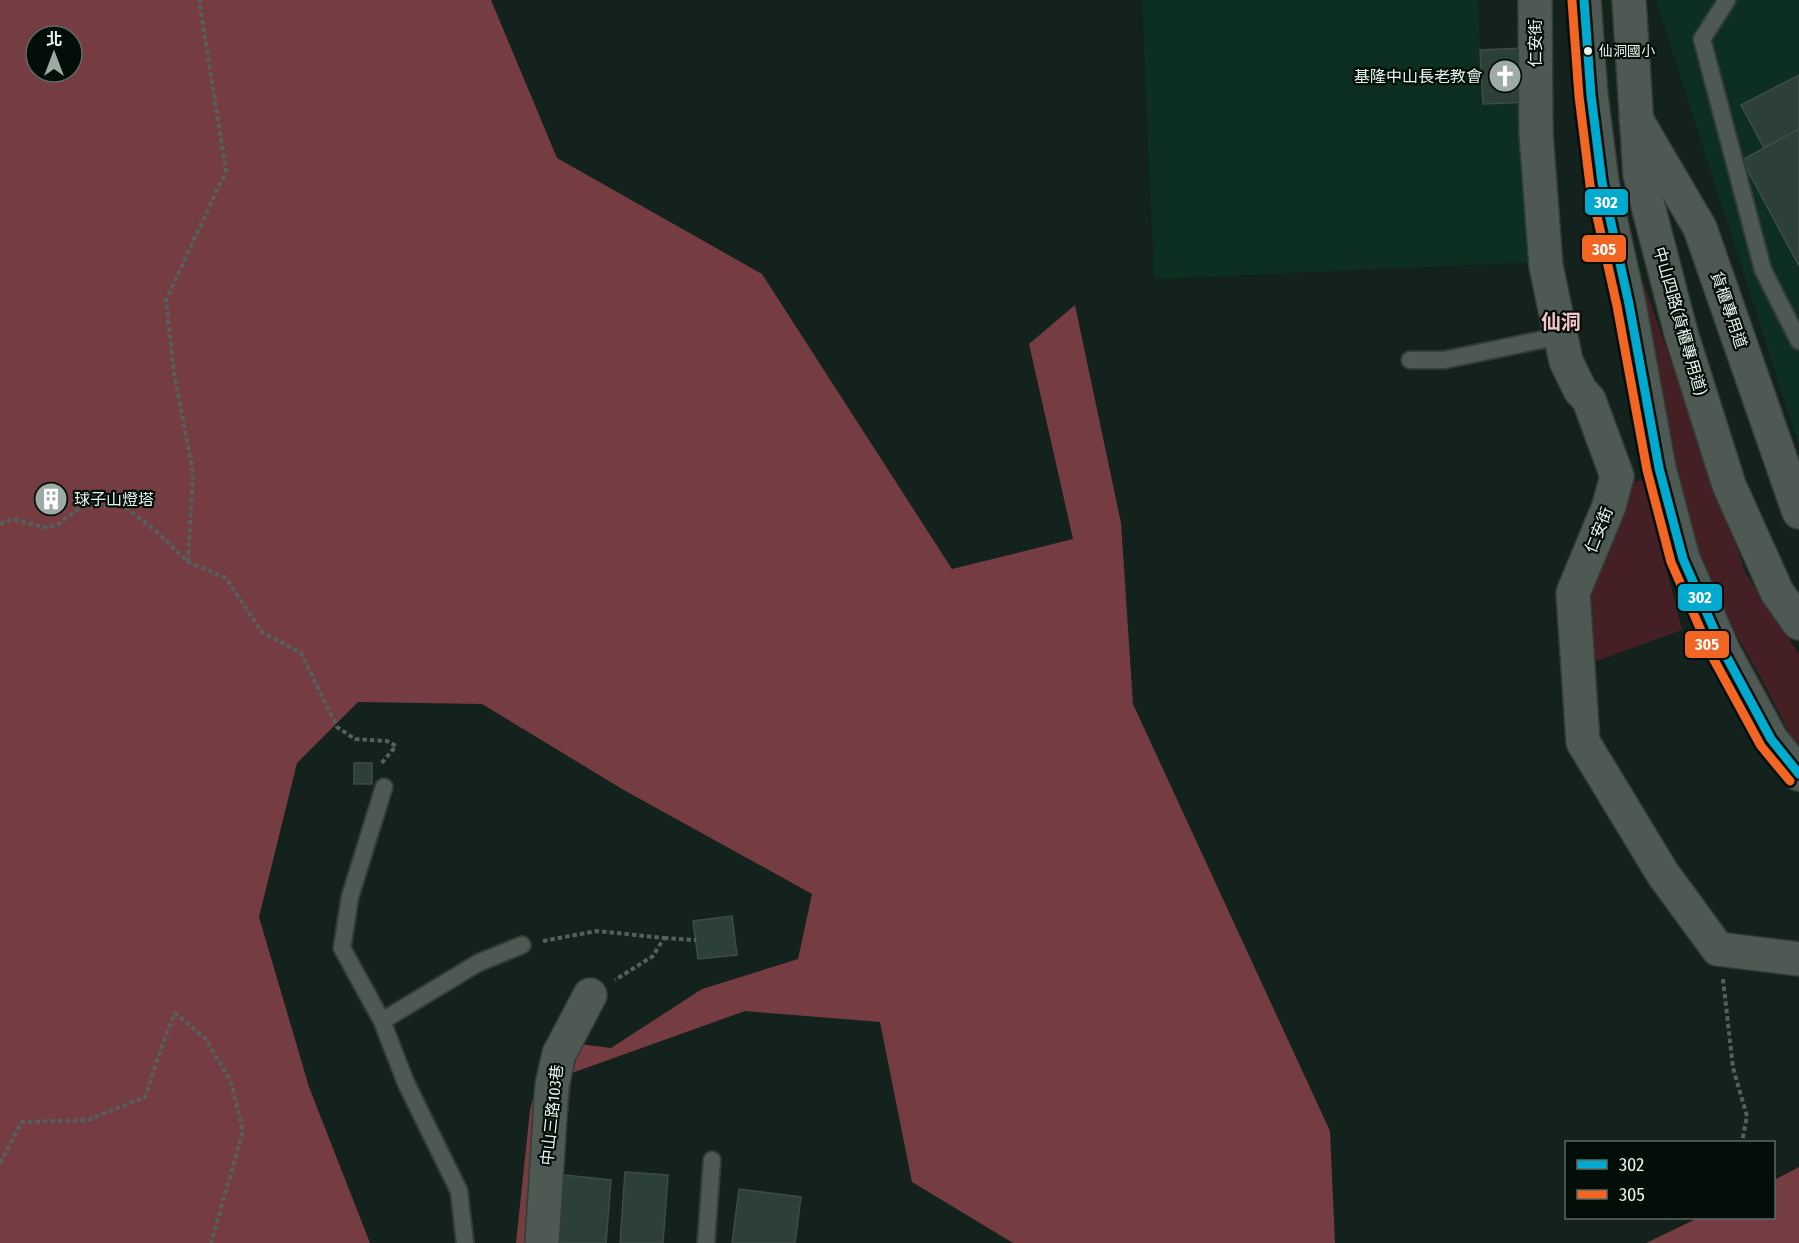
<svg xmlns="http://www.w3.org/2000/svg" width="1799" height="1243" font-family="'Fira Sans Condensed','Noto Sans TC',sans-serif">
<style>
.built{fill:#0d2f22}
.green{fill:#441f23}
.forest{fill:#753c42;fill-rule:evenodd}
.building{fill:#2c4039;stroke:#3f4b46;stroke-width:1.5}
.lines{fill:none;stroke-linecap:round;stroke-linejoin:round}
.lane-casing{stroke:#323d39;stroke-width:20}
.street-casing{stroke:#323d39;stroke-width:36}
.secondary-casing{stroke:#323d39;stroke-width:36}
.path{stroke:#55605c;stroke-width:4;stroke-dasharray:4.5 3;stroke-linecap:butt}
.lane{stroke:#4e5954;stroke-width:16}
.street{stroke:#4e5954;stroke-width:33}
.secondary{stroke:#4e5954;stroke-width:33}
.bus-1-casing{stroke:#040e09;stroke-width:14}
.bus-2-casing{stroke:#040e09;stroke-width:14}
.bus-1{stroke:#00a9ce;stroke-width:9}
.bus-2{stroke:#f26522;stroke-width:9}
.bus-dot{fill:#e5f5ed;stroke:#040e09;stroke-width:2}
.labels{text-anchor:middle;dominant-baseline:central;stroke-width:4.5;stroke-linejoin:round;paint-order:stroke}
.bus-label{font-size:14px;fill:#e5f5ed;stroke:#040e09;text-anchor:start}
.street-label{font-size:16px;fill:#e5f5ed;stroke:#040e09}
.poi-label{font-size:16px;fill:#e5f5ed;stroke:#040e09;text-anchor:end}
.quarter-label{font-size:20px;font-weight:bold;fill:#f8c3c7;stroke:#040e09}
.line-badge{stroke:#040e09;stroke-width:2}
.badge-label{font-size:16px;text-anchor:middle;font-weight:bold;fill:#fff}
</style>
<rect width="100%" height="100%" fill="#13221c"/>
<g class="built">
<path d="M1142,0H1478L1483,104L1529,102L1536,262L1154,279Z"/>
<path d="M1656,0H1799V446Z"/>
</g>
<g class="green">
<path d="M1642,279L1746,574L1799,654V752L1763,682L1707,582L1663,445Z"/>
<path d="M1644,480L1682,630L1583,666L1578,593L1620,484Z"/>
</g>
<g class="forest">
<path d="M0,0H491L557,158L762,274L952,569L1073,539L1029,344L1075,305L1121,523L1133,704L1330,1131L1335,1243H1013L912,1182L880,1022L745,1011L572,1073L555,1243H516L530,1110L548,1040L611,1048L702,989L798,959L812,894L622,789L482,704L358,702L297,763L259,917L309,1087L370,1243H0ZM36,36H72V72H36Z"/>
<path d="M1799,1167V1243H1646L1698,1218H1774V1180Z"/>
</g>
<g class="building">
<path d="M1526,48L1529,102L1483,104L1480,50Z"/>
<path d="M1799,75V129L1764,148L1741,105Z"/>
<path d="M1799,129V266L1742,160Z"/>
<path d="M46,487L63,494L56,511L39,504Z"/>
<rect x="354" y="763" width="18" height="21"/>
<path d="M732,916L737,955L698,959L693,921Z"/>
<path d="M625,1172L668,1175L663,1243H620Z"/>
<path d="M564,1175L611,1180L606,1243H558Z"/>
<path d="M739,1189L801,1197L795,1243H732Z"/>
</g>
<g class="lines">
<g class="lane-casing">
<g id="lane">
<path d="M1727,0L1702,39L1763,270L1799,341"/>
<path d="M1410,360H1444L1560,336"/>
<path d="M384,787L350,897L342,948L382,1021L406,1083L459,1191L465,1243"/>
<path d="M382,1021L478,963L522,945"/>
<path d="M706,1243L712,1160"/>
</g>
</g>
<g class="street-casing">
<g id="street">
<path d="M1535,0L1536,133L1546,266L1566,361L1580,390L1589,400L1617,476L1609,506L1573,593L1583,742L1663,874L1718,949L1799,959"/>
<path d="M1636,119L1700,228L1799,512"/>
<path d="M542,1243L552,1085L559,1054L590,995"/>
</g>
</g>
<g class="secondary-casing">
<g id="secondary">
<path d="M1584,0L1591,95L1602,182L1629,304L1659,468L1683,559L1724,652L1771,739L1799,774"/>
<path d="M1629,0L1640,175L1681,333L1729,485L1777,592L1799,623"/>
</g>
</g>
<g class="path">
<path d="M0,524L12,519L48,528L57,525L81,507L123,505L157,532L188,562L226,578L262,632L301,653L337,727L355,739L387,741L396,746L380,765"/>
<path d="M188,562L193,472L174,373L166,300L226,171L199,0"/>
<path d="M664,938L696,940"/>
<path d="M543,941L597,931L664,938L653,956L615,980"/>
<path d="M1723,979L1733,1068L1747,1116L1742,1142"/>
<path d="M0,1163L22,1122L88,1120L145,1097L165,1037L175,1013L206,1039L231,1082L243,1131L211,1243"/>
</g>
<use href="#lane" class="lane"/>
<use href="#street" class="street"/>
<use href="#secondary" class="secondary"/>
<g class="bus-1-casing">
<path id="bus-1" d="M1584,0L1591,95L1602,182L1629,304L1659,468L1683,559L1724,652L1771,739L1799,774"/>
</g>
<g class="bus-2-casing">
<path id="bus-2" d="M1572,1L1579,96L1590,185L1617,306L1647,470L1671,562L1713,658L1761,746L1790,781"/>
</g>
<use href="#bus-1" class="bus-1"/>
<use href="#bus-2" class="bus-2"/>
</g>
<defs>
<g id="church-disc" transform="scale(1.725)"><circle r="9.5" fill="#9caba4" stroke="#040e09"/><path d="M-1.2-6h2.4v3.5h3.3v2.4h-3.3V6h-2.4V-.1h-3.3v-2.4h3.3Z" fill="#fff"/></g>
<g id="building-disc" transform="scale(1.725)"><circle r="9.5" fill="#9caba4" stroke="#040e09"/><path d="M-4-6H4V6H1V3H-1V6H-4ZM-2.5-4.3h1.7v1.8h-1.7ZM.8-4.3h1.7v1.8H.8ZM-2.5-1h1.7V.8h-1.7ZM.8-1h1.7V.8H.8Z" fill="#fff"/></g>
</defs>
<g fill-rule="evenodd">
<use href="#church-disc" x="1505" y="76"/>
<use href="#building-disc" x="51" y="499"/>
</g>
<circle class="bus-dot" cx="1588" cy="51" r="5"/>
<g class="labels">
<g class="bus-label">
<text x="1599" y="51">仙洞國小</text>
</g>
<g class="street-label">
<text transform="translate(1535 43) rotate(-90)">仁安街</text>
<text transform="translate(1729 310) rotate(71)">貨櫃專用道</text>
<text transform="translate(1680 321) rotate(74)">中山四路(貨櫃專用道)</text>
<text transform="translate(1599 530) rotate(-68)">仁安街</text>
<text transform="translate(552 1115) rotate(-84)">中山三路103巷</text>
</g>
<g class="poi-label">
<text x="1482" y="76">基隆中山長老教會</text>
<text x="74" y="499" text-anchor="start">球子山燈塔</text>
</g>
<g class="quarter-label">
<text x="1561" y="322">仙洞</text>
</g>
</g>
<g class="line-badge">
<rect x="1584" y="188" width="45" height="28" rx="6" fill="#00a9ce"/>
<rect x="1581" y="234" width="46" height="29" rx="6" fill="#f26522"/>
<rect x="1677" y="583" width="46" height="29" rx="6" fill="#00a9ce"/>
<rect x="1684" y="630" width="46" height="29" rx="6" fill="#f26522"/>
</g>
<g class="badge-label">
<text x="1606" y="208">302</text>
<text x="1604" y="255">305</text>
<text x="1700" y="603">302</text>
<text x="1707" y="650">305</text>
</g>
<rect x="1565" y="1141" width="210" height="78" fill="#040e09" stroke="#5e6a64" stroke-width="1.5"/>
<rect x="1577" y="1160" width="30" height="9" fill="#00a9ce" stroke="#5e6a64" stroke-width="1.5"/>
<text x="1619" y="1171" font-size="18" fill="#e5f5ed">302</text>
<rect x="1577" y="1190" width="30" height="9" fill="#f26522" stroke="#5e6a64" stroke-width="1.5"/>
<text x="1619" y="1201" font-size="18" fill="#e5f5ed">305</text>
<g transform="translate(54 54)"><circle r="28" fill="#040e09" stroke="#5e6a64" stroke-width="1.5"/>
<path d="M0-4.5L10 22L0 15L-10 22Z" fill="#9caba4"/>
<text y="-9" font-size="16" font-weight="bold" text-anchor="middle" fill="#e5f5ed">北</text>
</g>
</svg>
